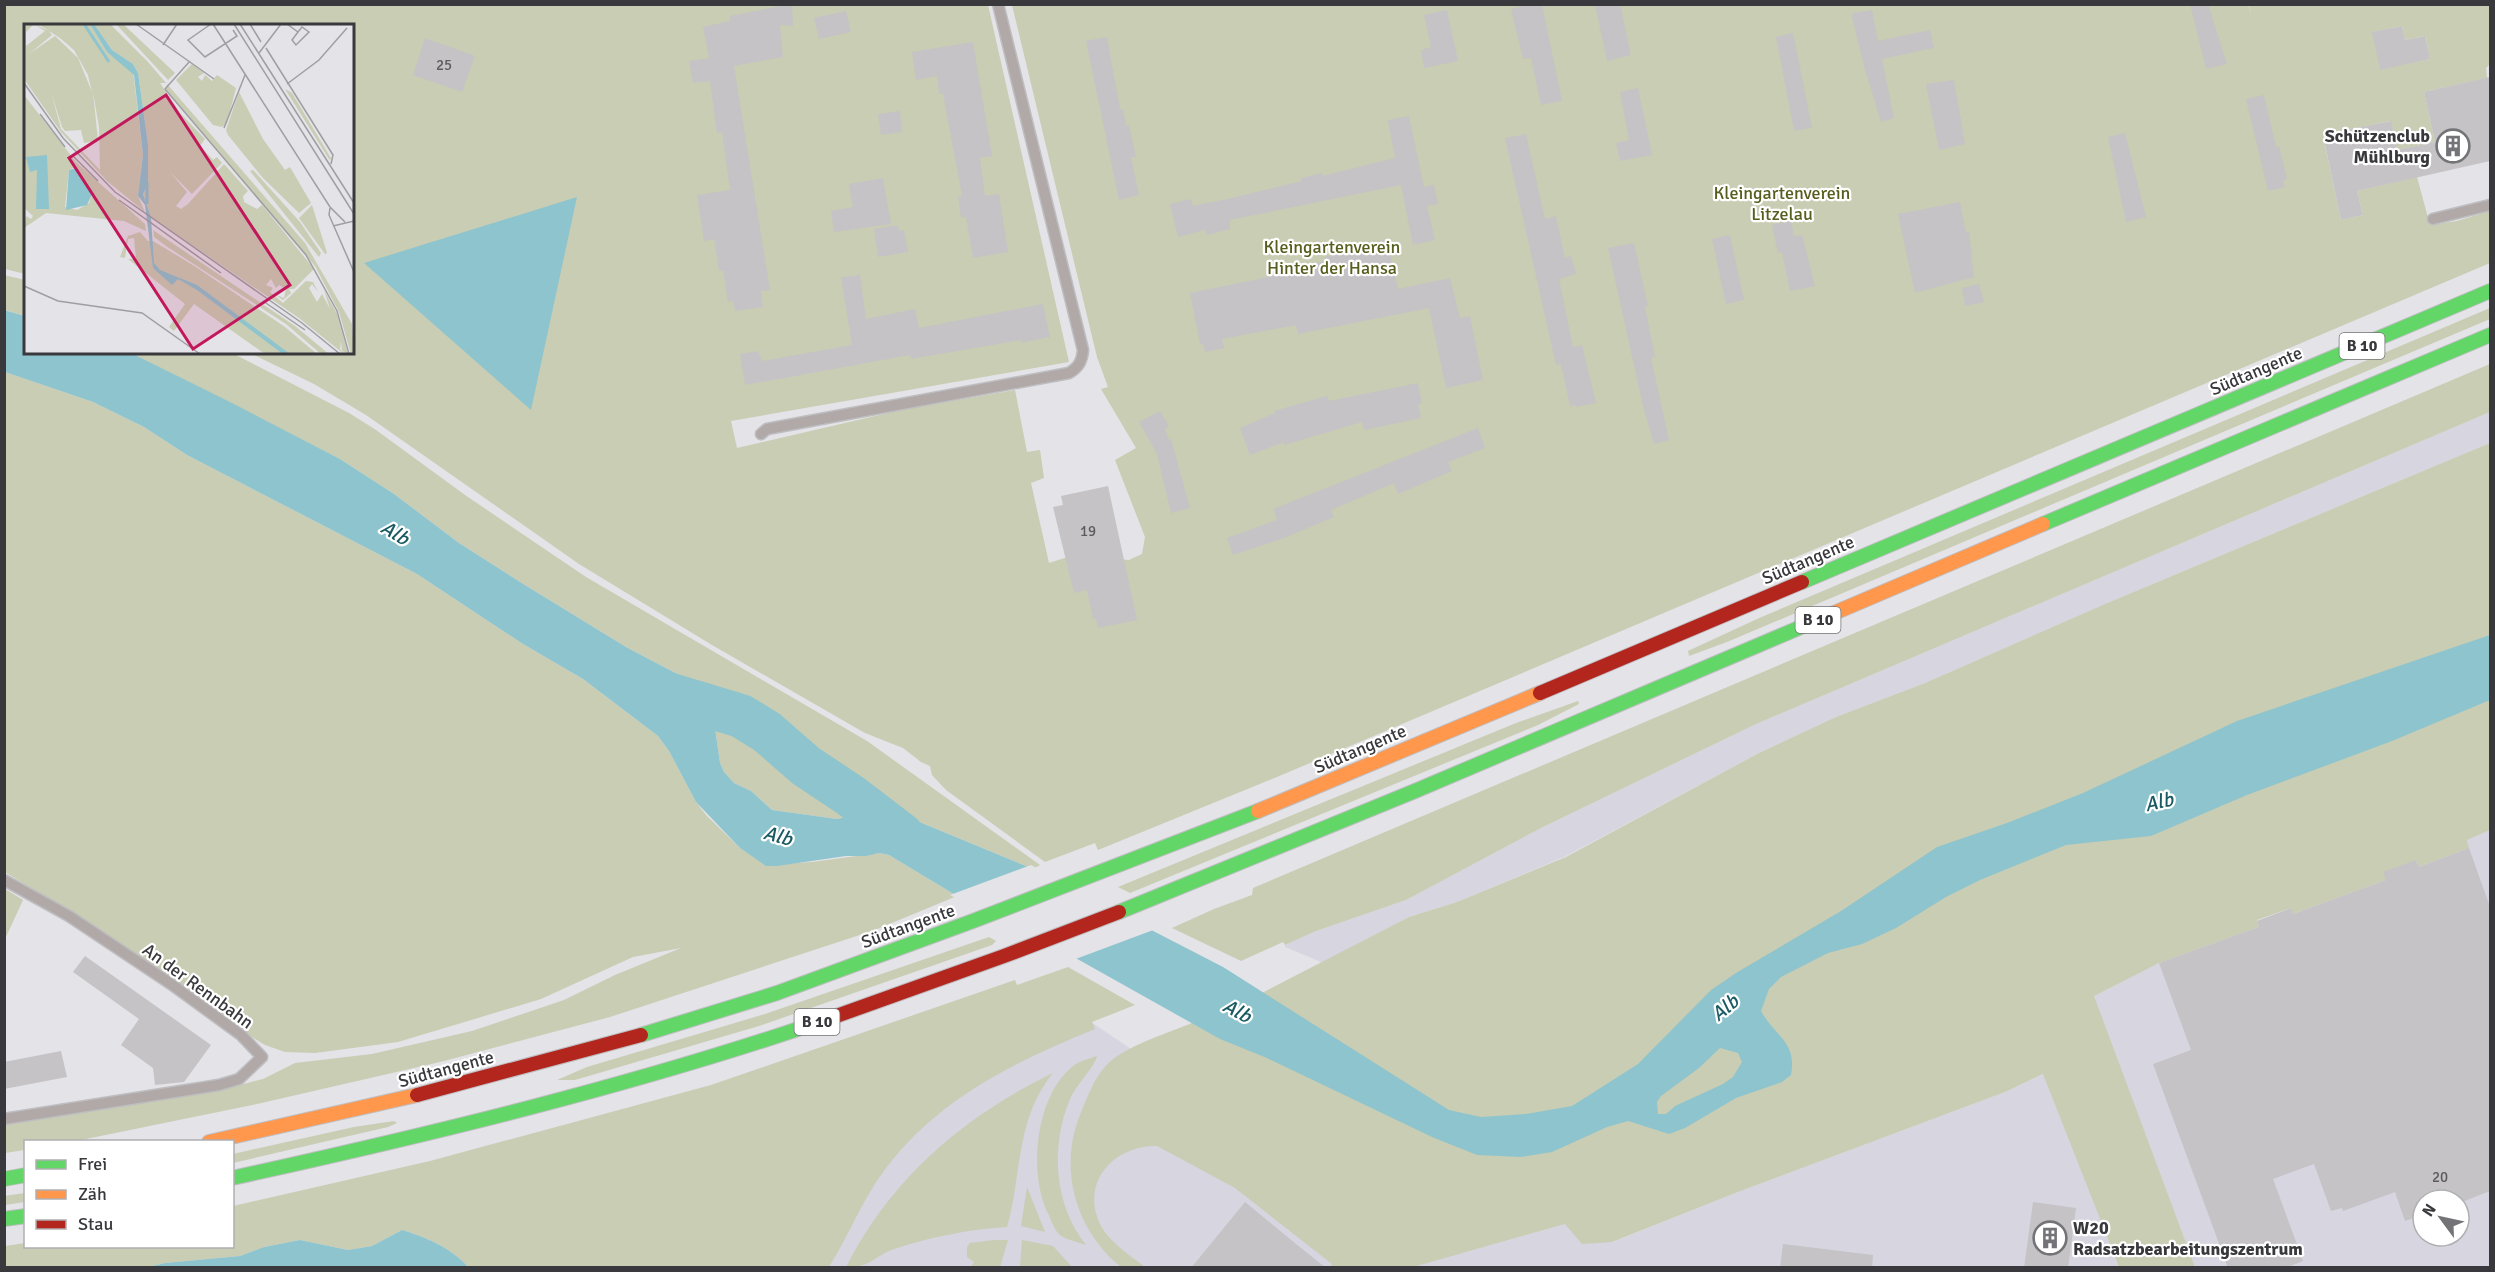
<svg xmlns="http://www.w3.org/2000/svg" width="2495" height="1272" font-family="Signika,sans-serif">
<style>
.built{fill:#d6d5e0;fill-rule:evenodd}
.green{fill:#c9cdb3;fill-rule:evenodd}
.water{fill:#8ec4ce;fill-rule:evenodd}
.pier{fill:#e3e3e8}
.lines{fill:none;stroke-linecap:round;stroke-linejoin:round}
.river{stroke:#8ec4ce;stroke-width:44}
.building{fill:#c5c3c6}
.lane-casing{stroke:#bebec1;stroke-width:13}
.fast-casing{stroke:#bebec1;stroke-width:16}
.slow-casing{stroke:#bebec1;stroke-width:16}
.jam-casing{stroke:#bebec1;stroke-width:16}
.lane{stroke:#b1a8a8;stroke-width:10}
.fast{stroke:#63d668;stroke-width:14}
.slow{stroke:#ff974d;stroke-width:14}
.jam{stroke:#b3261e;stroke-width:14}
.labels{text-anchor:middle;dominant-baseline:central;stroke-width:4.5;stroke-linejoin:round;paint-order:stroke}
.number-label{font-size:15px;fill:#5c5b5e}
.shield{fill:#fff;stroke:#747476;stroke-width:1.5}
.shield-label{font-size:16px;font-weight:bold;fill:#39383c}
.poi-label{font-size:18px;font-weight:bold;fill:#39383c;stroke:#fff;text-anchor:end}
.park-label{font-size:18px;fill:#565d1d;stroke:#fff}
.street-label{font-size:18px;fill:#39383c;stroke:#fff}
.water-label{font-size:20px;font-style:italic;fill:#195a63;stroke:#fff}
.inset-river{fill:none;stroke:#8ec4ce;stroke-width:3}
.inset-road{fill:none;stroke:#9f9fa3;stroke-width:1.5}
.view{fill:#c2185b;fill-opacity:0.15;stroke:#c2185b;stroke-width:3}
.inset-edge{fill:none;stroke:#39383c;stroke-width:3}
</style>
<rect width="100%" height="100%" fill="#e3e3e8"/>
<g class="built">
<path d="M2490,412V443L2105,604L1925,683L1836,717L1759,753L1566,856L1457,902L1409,917L1321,963L1319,961L1285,947V945L1316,931L1406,900L1543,827L1756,724Z"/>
<path d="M2490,830V1267H2195L2093,996L2159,963L2259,926L2257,921L2291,908L2294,914L2386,880L2416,860L2419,867L2469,848L2467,840ZM2423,1200H2459V1236H2423Z"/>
<path d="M1091,1022L1131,1049L1117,1061L1462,1253L1565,1224L1613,1242L1738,1192L2005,1092L2044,1074L2119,1267L799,1268L914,1129L963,1087Z"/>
</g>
<g class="green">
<path d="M2248,4L2251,13L2249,5H2490V64L2486,68L2487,78L2424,92L2435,142L2397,150L2390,121L2323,136L2341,220L2363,215L2357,191L2417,177L2430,225L2457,221L2490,211V263L1277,777L1098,850L1095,843L1045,862L946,790L932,775L930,766L921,762L903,748L865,733L712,645L579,564L366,415L314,384L250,353L352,352V26H26L25,274L5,269V5H988L1069,362L731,421L737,448L901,410L1015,390L1027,452L1040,450L1044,478L1031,483L1049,563L1074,555L1129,560L1142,554L1145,537L1115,460L1136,448L1101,389L1108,387L1097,357L1012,5ZM2402,26L2405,40L2425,36L2430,59L2380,69L2373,32Z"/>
<path d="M4,275L25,280V316L5,310Z"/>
<path d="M2490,308V319L1727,642L1689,656L1688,651L1757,619Z"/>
<path d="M131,353H232L349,413L376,430L465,495L586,577L867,741L1040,865L1033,869L900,814L870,811L837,819L772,810L751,791L734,783L724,772L720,763L715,728L716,716L725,711L727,706L681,676L626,647L520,582L459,543L394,494L340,459Z"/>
<path d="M2490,364V412L1756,724L1543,827L1406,900L1316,931L1285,945L1283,942L1241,961L1172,928L1214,909L1252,895L1253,888Z"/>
<path d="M5,372L93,402L144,427L187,455L417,574L523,644L583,679L658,736L669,751L696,802L706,815L740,848L766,865L812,862L879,853L889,855L957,896L875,930L610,1017L440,1062L257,1104L76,1141L26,1142L25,1150L5,1153V1123L216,1091L263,1079L295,1063L372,1054L472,1031L564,1000L615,975L681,948L633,957L541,999L398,1042L315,1053L285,1052L265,1045L236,1027L83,920L5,872Z"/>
<path d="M2490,443V830L2467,840L2469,848L2419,867L2416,860L2386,880L2293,914L2291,908L2257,920L2259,927L2159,963L2094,996L2195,1267H2119L2043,1074L2005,1092L1738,1192L1612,1242L1582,1244L1565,1224L1413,1267H1330L1332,1264L1235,1188L1157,1146C1113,1145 1079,1184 1101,1226C1110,1243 1131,1256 1145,1267H1121C1076,1231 1058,1169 1080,1115C1088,1096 1095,1074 1112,1060C1132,1044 1168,1033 1192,1023L1238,1046L1280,1004L1262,993L1409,917L1457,902L1566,857L1759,753L1836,717L1925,683L2105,604Z"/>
<path d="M1578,701L1579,704L1538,725L1130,893L1118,887L1516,723Z"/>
<path d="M5,889L23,900L5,939Z"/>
<path d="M989,937L996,941L992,945L759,1026L575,1080H557L587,1067L765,1014Z"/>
<path d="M1068,967L1135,1005L1092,1022L1095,1029C1016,1061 939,1098 886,1168C863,1198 849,1235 829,1267H468C452,1248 425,1237 402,1230L372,1246L348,1250L300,1240L264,1247L240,1256L165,1263L148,1267L5,1268V1246L25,1243L26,1246H232L233,1206L430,1161L711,1085L1015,980L1017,985Z"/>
<path d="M1097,1056C1094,1068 1076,1085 1070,1099C1050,1146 1054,1205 1086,1245C1079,1242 1066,1240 1060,1235C1055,1231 1051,1221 1049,1215C1028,1175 1035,1097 1072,1067C1078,1061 1089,1059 1097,1056Z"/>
<path d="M1053,1073C1015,1120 1022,1175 1007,1227C970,1229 932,1237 897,1248C874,1255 872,1268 846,1267C891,1178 964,1116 1053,1073Z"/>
<path d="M394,1121L397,1123L388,1127L233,1163V1154L354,1127Z"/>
<path d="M1027,1187L1045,1232L1021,1226Z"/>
<path d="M25,1193V1202L5,1205L4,1196Z"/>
<path d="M994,1240H1008L1000,1267H971L974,1262L967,1257V1247L970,1243Z"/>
<path d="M1022,1240L1053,1246L1072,1267H1020Z"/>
</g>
<g class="water">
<path d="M577,197L531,410L364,263Z"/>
<path d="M4,310L25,316L26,352L131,353L230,402L340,459L394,494L459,543L520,582L626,647L681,676L728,706L725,711L716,716L715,728L720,763L724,772L734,783L751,791L772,810L837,819L870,811L900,814L1033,869L1223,967L1449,1110L1481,1117L1526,1114L1572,1106L1638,1064L1711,990L1736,973L1841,911L1937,847L2007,823L2083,793L2237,721L2490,635V700L2392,741L2247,795L2151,836L2066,845L1980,880L1946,897L1896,928L1862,944L1828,953L1781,977L1769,989L1761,1011C1776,1038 1797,1041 1791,1075L1782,1082L1736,1098L1685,1128L1669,1134L1628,1121L1607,1127L1552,1152L1521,1157L1477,1155L1432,1137L1267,1058L1220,1039L1056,947L957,896L889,855L879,853L866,856H846L777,866H766L740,848L696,802L669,751L658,736L583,679L523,644L417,574L187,455L144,427L93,402L5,372ZM1720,1048L1738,1053L1742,1062L1733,1077L1723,1084L1675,1106L1666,1114H1658L1657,1102L1661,1096L1699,1068Z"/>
<path d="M402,1230C425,1237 452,1248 468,1267H148L165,1263L240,1256L264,1247L300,1240L348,1250L372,1246Z"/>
</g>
<path class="pier" d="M1031,865L1156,929L1073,960L950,895Z"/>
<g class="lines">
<path class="river" d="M668,694L741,716L767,732L806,766L851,796L902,835"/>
</g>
<g class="building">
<path d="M792,4L793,26L780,25L783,57L734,66L770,290L761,291L763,307L735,311L733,301L728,302L723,270L719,271L714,239L704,241L697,195L730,190L722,132L717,133L710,81L693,83L689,61L709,58L703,27L730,21V16Z"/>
<path d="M1519,4H1542L1562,101L1541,105L1531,58L1523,59L1511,9L1519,7Z"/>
<path d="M1595,4H1620L1631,55L1607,61Z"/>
<path d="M2190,4H2208L2227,64L2206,69Z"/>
<path d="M1447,10L1458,61L1424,68L1421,50L1431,47L1424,15Z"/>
<path d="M1872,10L1878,41L1930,30L1934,48L1882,59L1894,118L1881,122L1864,66L1852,17L1853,13Z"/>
<path d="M846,11L851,32L819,39L814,18Z"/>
<path d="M2402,26L2405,40L2425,36L2430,59L2380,70L2372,32Z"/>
<path d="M1793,33L1812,128L1794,131L1776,37Z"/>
<path d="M1107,37L1120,109H1123L1126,126L1129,125L1136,157H1131L1139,195L1119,200L1086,41Z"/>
<path d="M425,38L475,56L462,92L413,75Z"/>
<path d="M973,42L992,156L980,158L985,196L999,194L1008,252L973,258L966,217L961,218L958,197L962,196L943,94H939L937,76L916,80L912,52Z"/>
<path d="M2490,77V161L2357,191L2363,215L2341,220L2323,135L2391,121L2397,150L2435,142L2424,92Z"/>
<path d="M1954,80L1965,144L1939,150L1926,84Z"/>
<path d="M1638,88L1652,155L1620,161L1616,143L1629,140L1620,92Z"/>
<path d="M2264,95L2276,147L2279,146L2287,179L2283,180L2285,187L2268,191L2246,99Z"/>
<path d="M900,111L902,132L881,135L878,114Z"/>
<path d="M1409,116L1424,187L1434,185L1438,204L1427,206L1435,240L1413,245L1401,185L1230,220V229L1207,235L1205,230L1178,237L1170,204L1191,199L1193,206L1228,199L1302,181L1301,178L1322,173L1323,176L1395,158L1388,120Z"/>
<path d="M2125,133L2146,217L2126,222L2108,137Z"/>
<path d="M1526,134L1545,219L1556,216L1565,258L1571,256L1576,274L1559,279L1573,347L1582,345L1596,403L1576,407V405L1570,406L1561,364L1556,365L1505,138Z"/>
<path d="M883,178L891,224L834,232L831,211L853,207L849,184Z"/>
<path d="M1960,202L1966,233L1969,232L1974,277L1915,293L1898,214Z"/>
<path d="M1791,220L1794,236L1802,235L1815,286L1790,291L1782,252L1778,253L1772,225Z"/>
<path d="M898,225L899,231L904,230L908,252L878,257L874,229Z"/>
<path d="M1730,235L1744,300L1726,304L1712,239Z"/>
<path d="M1387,240L1398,289L1450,278L1460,318L1470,316L1483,380L1446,388L1429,308L1298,334L1296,325L1222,339L1224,348L1205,352L1203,343L1200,344L1190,293L1259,279L1325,261V257L1366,248L1365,245Z"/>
<path d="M1634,243L1648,306L1645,307L1655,357L1651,358L1669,440L1654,444L1643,406L1608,248Z"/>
<path d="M860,275L866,319L915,309L919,328L1043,304L1050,337L1021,343V340L911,359L910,355L745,385L740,354L758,351L762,361L852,345L841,277Z"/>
<path d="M1979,284L1984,302L1965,306L1962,288Z"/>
<path d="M1418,383L1422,403L1418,404L1421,418L1364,430L1362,422L1284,445V442L1250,455L1240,428L1275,413L1274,411L1327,396L1329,401Z"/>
<path d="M1160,411L1169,426L1165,429L1169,440L1171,439L1190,508L1171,513L1157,454L1139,422Z"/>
<path d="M1478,428L1485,448L1448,462L1452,471L1398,494L1394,483L1331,510L1334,517L1284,538L1233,555L1227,538L1277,520L1273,509Z"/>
<path d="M1108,486L1137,620L1098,628L1096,619H1093L1087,590L1074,593L1053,507L1063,505L1061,496Z"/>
<path d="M2469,848L2490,907V1191L2459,1203V1200H2423V1215L2405,1221L2395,1192L2343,1211L2342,1208L2331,1211L2314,1164L2273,1179L2303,1261L2285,1268H2228L2153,1064L2191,1050L2159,963L2259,927L2257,921L2291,908L2293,914L2386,880L2383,872L2416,860L2419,867Z"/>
<path d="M85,956L211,1045L184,1082L155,1085L153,1068L121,1045L139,1019L73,972Z"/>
<path d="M61,1051L67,1077L4,1089V1062Z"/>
<path d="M1245,1202L1296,1244L1326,1268H1191Z"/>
<path d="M2033,1202L2076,1208L2068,1268H2024Z"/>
<path d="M1783,1244L1873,1255L1872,1268H1780Z"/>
</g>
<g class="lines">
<g class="lane-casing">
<g id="lane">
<path d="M2433,219L2490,205"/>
<path d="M761,434L767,429L1069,373C1079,367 1082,361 1083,350L998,4"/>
<path d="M4,880L69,916L171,984L241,1035L262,1057L239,1079L219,1085L4,1119"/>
</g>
</g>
<g class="fast-casing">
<g id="fast">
<path d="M2043,524L2490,335"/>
<path d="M1802,582L2490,291"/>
<path d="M1119,912L1415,791L1820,619"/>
<path d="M641,1035L777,993L973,921L1258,811"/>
<path d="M232,1178C432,1134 632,1086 825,1020"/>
<path d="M4,1179L26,1175"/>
<path d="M4,1219L26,1216"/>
</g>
</g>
<g class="slow-casing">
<g id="slow">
<path d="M1820,619L2043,524"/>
<path d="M1258,811L1540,693"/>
<path d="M209,1142L417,1095"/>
</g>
</g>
<g class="jam-casing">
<g id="jam">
<path d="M1540,693L1802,582"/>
<path d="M825,1020L1004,956L1119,912"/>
<path d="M417,1095L641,1035"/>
</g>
</g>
<use href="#lane" class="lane"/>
<use href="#fast" class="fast"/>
<use href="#slow" class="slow"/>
<use href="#jam" class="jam"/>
</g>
<defs>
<g id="building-ring" transform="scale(1.725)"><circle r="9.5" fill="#fff" stroke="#747478" stroke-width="1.5"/><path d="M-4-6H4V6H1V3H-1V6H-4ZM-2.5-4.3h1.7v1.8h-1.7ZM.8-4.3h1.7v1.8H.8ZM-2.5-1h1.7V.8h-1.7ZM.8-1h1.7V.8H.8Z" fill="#747478"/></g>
</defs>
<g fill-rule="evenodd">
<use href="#building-ring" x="2453" y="146"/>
<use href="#building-ring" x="2050" y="1238"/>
</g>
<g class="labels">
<g class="number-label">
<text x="444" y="65">25</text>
<text x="1088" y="531">19</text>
<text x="2440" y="1177">20</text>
</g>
<g class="shield">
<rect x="2339.5" y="333" width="45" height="26" rx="4.5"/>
<rect x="1795.5" y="607" width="45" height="26" rx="4.5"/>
<rect x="794.5" y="1009" width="45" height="26" rx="4.5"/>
</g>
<g class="shield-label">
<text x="2362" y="346">B 10</text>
<text x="1818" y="620">B 10</text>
<text x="817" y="1022">B 10</text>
</g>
<g class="poi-label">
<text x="2430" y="136">Schützenclub<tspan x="2430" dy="21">Mühlburg</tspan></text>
<text x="2073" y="1228" text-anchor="start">W20<tspan x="2073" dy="21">Radsatzbearbeitungszentrum</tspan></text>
</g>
<g class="park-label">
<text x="1782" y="193">Kleingartenverein<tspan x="1782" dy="21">Litzelau</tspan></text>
<text x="1332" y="247">Kleingartenverein<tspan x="1332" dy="21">Hinter der Hansa</tspan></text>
</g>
<g class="street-label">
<text transform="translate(2256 371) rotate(-23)">Südtangente</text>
<text transform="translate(1808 560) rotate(-23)">Südtangente</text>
<text transform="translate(1360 749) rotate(-23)">Südtangente</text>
<text transform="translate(908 926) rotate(-20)">Südtangente</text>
<text transform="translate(198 986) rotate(36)">An der Rennbahn</text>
<text transform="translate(446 1069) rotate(-15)">Südtangente</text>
</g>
<g class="water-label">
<text transform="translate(395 533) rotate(31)">Alb</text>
<text transform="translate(2159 802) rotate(-13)">Alb</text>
<text transform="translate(778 836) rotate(15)">Alb</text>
<text transform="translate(1725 1008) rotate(-40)">Alb</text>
<text transform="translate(1237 1011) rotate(28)">Alb</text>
</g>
</g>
<g transform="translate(24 24)">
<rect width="330" height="330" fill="#e3e3e8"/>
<path d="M10,0L25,7L28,11L5,30L31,12L54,34L68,68L64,51L50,26L36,14L14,0H66L83,28L109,47L119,131L114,172L121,188L83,157L37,108L0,55V2L10,0L2,8V22L21,7ZM27,68L38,103L41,107L57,106L60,119L74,117L69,68L75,103L76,146L37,105ZM70,0H86L124,38L142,59H136L157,90L181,115L176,122L189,136L193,133L198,139L168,170L146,148L163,168L152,182L157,185L164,180L200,140L224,167L219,172L220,178L233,185L238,181L290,245L270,265H265L267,269L259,276L252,271L260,274L262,265L255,261L252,264L247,255L242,261L249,264L246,268L259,279L282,257L289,258L294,268L288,260L285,264L293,278L298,270L306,285L300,266L313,290L324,330L318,327L317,317L316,325L320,330L275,294L127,193L119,170L124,161V120L114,49L109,40L88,26ZM92,0H99L151,49L144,56ZM168,40L180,49L174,53L178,57L181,51L188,57L193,51L212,64L203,99L198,103L189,101L152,56ZM143,60L281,219L328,300L330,330H327L315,288L291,242L142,65ZM261,65L268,69L308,136L305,135ZM215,68L239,115L261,146L266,143L287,179L275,189L238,153L204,111L202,106ZM0,71L52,138L121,200L122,207L100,197L22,189L0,204L2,192L7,195L9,192L0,184ZM49,144L69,168L65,179L53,186L41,183L45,146ZM229,146L276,198L297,229L295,233L226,147ZM288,181L303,229L301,230L275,194ZM129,206L271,302L305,330H297L262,300L142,222L130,213ZM116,208L124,217H129L172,243L261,303L293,330H241L170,280L150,307L145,303L161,280L104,235H112L110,214L104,215L101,234L96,233L104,212Z" fill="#c9cdb3" fill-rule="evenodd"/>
<path d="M66,0H70L88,26L109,40L114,49L124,120V161L119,170L127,193L130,239L136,246L173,261L266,330H259L173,266L154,255L148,261L129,244L121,181L114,172L119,131L110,51L83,28ZM23,131L25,185H12L13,146L6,148L2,133ZM52,144L69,168L63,181L42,186L45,146Z" fill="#8ec4ce"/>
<path class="inset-river" d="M60,0L85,38M123,158V180"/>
<path class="inset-road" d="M112,0L190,55M187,0L164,16L181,33L213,12L209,6M189,0L306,183L321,198M210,0L330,190M216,0L330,179M226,0L237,18M263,0L274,8L278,3L285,8L272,21L268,16L274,8M139,21L153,0M242,24L309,131L307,140M235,29L257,0M166,37L141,65L282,231L313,287L325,330M0,59L39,114L91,168L278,299L316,330M263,60L295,36L323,4M16,90L41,123M200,104L221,51M49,132L74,157M95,176L197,249M306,184L305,191L330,248M309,202L330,197M0,262L34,277L118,289L176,330M239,277L281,306"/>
<path class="view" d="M142,71L266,261L169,325L45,134Z"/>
<rect width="330" height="330" class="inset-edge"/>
</g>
<rect width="2495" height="1272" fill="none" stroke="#39383c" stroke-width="12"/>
<rect x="24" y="1140" width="210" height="108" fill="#ffffff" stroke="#b0afb1" stroke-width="1.5"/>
<rect x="36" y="1160" width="30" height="9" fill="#63d668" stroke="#b0afb1" stroke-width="1.5"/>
<text x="78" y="1170" font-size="18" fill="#39383c">Frei</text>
<rect x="36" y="1190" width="30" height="9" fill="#ff974d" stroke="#b0afb1" stroke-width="1.5"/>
<text x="78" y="1200" font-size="18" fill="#39383c">Zäh</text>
<rect x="36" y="1220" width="30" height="9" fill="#b3261e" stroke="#b0afb1" stroke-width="1.5"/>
<text x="78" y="1230" font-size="18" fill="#39383c">Stau</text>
<g transform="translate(2441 1218) rotate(303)"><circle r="28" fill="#ffffff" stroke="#b0afb1" stroke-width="1.5"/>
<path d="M0-4.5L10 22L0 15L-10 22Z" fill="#747478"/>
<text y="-9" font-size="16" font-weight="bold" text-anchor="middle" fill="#39383c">N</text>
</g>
</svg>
